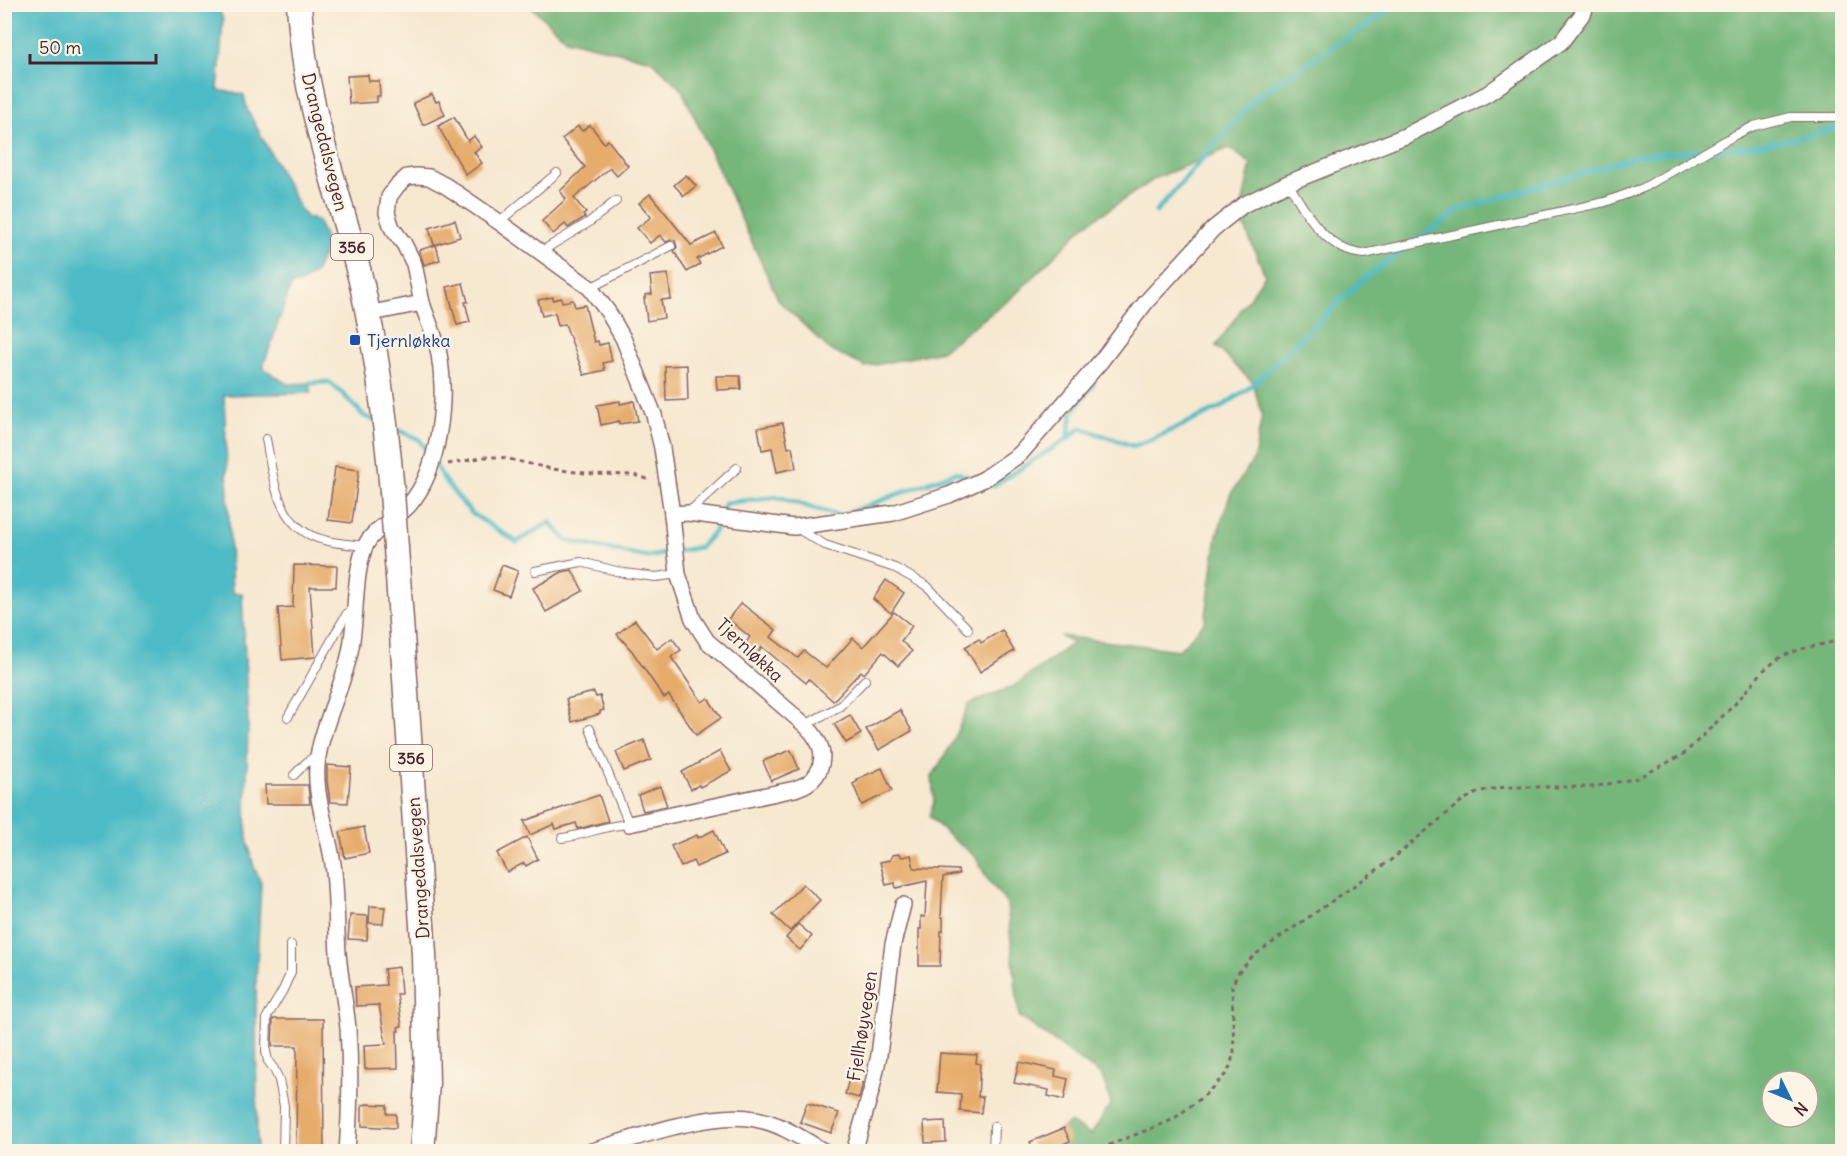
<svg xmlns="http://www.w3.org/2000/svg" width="1847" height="1156" font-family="Delius,sans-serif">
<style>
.forest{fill:#74b67a;stroke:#5f6a52;stroke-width:1.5;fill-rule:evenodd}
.water{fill:#4dbbc5;stroke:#4c6d78;stroke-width:1.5}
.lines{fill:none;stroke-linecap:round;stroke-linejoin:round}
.stream{stroke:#4dbbc5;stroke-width:5}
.building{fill:#e6ac6a}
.service-casing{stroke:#876565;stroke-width:10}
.minor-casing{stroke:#876565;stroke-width:18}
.primary-casing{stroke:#876565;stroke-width:27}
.path{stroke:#876565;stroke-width:3;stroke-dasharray:4.5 4.5;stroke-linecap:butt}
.service{stroke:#fff;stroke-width:8}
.minor{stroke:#fff;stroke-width:15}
.primary{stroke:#fff;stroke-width:24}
.primary-bridge-casing{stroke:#876565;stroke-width:27;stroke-linecap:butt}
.primary-bridge{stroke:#fff;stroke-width:24}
.transit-dot{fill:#1a4fb4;stroke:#fcf5e5;stroke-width:2}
.labels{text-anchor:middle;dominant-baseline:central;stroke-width:4.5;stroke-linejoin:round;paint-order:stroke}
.shield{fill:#fcf5e5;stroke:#7f5f63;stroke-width:1.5}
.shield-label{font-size:16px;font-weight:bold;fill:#4a1f2b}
.street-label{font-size:18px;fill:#4a1f2b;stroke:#fcf5e5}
.transit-label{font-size:18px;fill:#164399;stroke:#fcf5e5;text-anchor:start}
</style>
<rect width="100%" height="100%" fill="#fcf5e5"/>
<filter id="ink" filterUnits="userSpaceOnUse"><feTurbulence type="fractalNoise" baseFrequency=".0167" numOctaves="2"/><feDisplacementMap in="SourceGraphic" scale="12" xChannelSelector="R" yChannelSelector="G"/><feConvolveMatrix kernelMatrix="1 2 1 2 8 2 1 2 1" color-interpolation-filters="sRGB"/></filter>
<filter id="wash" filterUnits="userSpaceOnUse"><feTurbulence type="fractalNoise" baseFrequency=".008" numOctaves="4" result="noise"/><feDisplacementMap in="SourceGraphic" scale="24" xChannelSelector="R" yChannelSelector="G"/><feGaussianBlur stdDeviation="1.35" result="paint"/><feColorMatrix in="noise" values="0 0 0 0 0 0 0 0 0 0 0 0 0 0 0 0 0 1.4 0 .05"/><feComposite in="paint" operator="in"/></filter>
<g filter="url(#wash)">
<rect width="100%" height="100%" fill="#f7e8d0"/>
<path class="forest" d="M529,5H1842V1151H1045L1052,1136L1070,1122L1091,1135L1111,1103L1102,1076L1019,1016L1007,904L987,878L975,856L949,836L929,816L934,802L932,777L951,745L969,704L1014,686L1073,643L1060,636L1179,650L1205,622L1217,535L1230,495L1254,459L1262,415L1253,383L1216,346L1265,275L1240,216L1251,164L1229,148L1156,178L1085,225L1013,297L941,351L866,367L830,350L779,301L682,90L651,60L566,39ZM1772,1081H1808V1117H1772Z"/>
<path class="water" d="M5,4L218,5L223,20L218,90L244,95L247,109L302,212L306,217L318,221L325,240L323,255L315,273L301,283L291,285L263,367L265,369L287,384L310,383L311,393L224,395L232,593H242L248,723L246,815L248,843L254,867L261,883L256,984L257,1151H5Z"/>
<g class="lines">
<g class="stream">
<path d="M1156,212L1258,95L1399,4"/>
<path d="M310,383L329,382L341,392L364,416L379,422"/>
<path d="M393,428L419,439L429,455"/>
<path d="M1068,439L1072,413L1093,385"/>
<path d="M434,463L447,484L471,513L517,542L550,522L567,541L648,557L700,547L715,531L725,503L778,497L840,516L956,472L975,480"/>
<path d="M984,483L993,486L1067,439L1081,428L1133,446L1150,440L1220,408L1249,388L1363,279L1459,210L1641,155L1743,147L1793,139L1842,127"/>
</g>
</g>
<g id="blocks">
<g class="building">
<path d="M368,75L369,81H379L380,96H377V102L349,104L347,76Z"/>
<path d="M432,94L436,102L439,101L445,115L423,125L413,103Z"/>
<path d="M454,117L468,141L474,136L482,147L474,152L482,163L466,175L438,126Z"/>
<path d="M590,125L604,143L608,140L628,166L617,176L610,168L574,198L586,213L583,215L585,217L568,228L565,224L553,234L542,221L566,199L560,191L585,167L562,139L578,126L582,131Z"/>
<path d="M686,175L696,186L684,196L674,185Z"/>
<path d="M650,194L691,245L716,233L722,246L697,259L700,264L687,272L674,251L677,247L675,241L671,240L666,242L660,235L650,243L637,228L651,217L639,203Z"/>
<path d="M455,220L460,237L434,245L429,228Z"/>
<path d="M436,245L440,260L424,265L419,250Z"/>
<path d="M668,274L671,299L661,300L664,318L647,321L644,298H645V295L652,294L650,276Z"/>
<path d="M463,283L468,302H465L470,322L457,325L447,287Z"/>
<path d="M553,297V300L561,298L562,302L573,300L575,307L585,305L594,342L598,341L599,345L608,343L612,361L603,363L605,370L584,375L565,324L558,326L555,313L542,316L538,300Z"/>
<path d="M687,365L688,400L666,401L665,366Z"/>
<path d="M716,376H740L741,389L717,390Z"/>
<path d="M620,401V404L634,401L638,421L619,424V421L601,425L597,405Z"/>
<path d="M783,423L788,448L792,447L796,468L777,472L772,448L762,450L758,428Z"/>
<path d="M335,467L359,470L352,523L328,520Z"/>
<path d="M294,565L337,566L336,587H310L315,657L282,660L278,608L293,607Z"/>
<path d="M502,565L518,571L509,596L493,590Z"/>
<path d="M572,570L583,591L546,612L533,588L562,572Z"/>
<path d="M886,580L904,593L891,613L873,599Z"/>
<path d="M741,603L776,630L771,637L798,658L804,651L826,668L853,638L863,647L894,612L912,626L901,641L912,651L898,666L883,652L864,674L861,671L833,701L809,679L806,683L762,647L757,654L745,644L750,637L728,619Z"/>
<path d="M635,620L657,649L672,638L681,650L671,657L702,702L708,698L721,718L696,735L669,695L664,698L632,651L617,634Z"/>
<path d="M1002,630L1014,651L980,672L965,647L979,639L981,643Z"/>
<path d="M594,692L596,697L600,696L604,710L600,711V714L572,722L566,699Z"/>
<path d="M900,710L912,731L879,750L866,729Z"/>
<path d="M850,715L861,734L846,743L834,724Z"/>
<path d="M644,740L651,760L624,771L616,752Z"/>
<path d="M791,750L799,769L771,781L763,761Z"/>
<path d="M720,751L731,771L700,787L699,785L691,789L682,772Z"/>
<path d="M327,765L351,767L348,803L330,802L327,781Z"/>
<path d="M882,768L892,791L862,805L853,784L858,781L857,779Z"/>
<path d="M265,785H308L310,804H266Z"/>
<path d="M660,786L667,806L643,811L638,795Z"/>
<path d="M599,795L608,821L578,829L576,823L556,829L554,824L530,835L524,821Z"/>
<path d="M364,827L369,853L345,858L340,832Z"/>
<path d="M714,830L725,854L696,867L693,861L681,867L671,846L697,835L698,838Z"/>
<path d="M527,837L538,859L526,866L524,863L507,872L497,853Z"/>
<path d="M899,854L902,857L911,855L914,868L958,870L959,874L943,877L941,917H943V931H941L940,966H919V929H921V916L925,917L927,881L896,888L895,883L886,885L880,862L890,860L892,855Z"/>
<path d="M803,884L820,900L790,931L773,915Z"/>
<path d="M370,906L385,907L383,924L369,923Z"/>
<path d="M350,915L368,916L367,940L348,939Z"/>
<path d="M798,924L812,936L800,950L786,938Z"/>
<path d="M399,967L401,994H397L402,1026L398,1027L399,1031H397L398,1068L365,1069L364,1045L386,1044L379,1005L356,1006L355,987L386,985L384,969Z"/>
<path d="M273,1019H323L324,1152H296L297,1046H272Z"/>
<path d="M940,1053L977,1055L976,1063L980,1064L978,1097H983L981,1113L960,1111L961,1094L937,1092Z"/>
<path d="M1019,1062L1056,1070L1055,1076L1068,1079L1064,1100L1048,1096L1049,1090L1014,1083Z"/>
<path d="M849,1079L863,1083L859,1098L845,1094Z"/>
<path d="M807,1103L839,1113L831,1133L800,1122Z"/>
<path d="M367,1104L387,1105V1114H396V1128L362,1126V1105Z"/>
<path d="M945,1121L946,1142L925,1143L924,1122Z"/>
<path d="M1064,1128L1070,1141L1046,1152H1035L1030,1142Z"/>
</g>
</g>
</g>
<g filter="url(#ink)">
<use href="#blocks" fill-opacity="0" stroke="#876565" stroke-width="1.5"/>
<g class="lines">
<g class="service-casing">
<g id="service">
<path d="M1288,183C1305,211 1326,252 1364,254L1605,202L1643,188L1735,135L1754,126L1791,117H1842"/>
<path d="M499,222L557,173"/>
<path d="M540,252L588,223L616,201"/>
<path d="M590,288L671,246"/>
<path d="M266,439C274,479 276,528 324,540C337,544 352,544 365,546"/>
<path d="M689,512L737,468"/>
<path d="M798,529L825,545L895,568L927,586L968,629"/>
<path d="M535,571L581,562L624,573L656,577L678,574"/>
<path d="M288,717L346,615L353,607"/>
<path d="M805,725L840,706L865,680"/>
<path d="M294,775L308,761L318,754"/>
<path d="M562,838C586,835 604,825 629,824L590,729"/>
<path d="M283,1152L284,1106L279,1080L274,1069L268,1061L266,1051L267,1017L283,990L291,972V945"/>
<path d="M993,1152L994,1126"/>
</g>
</g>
<g class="minor-casing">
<g id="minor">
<path d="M422,303L414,264L404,244L392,228L387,213L389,197L397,186L407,177L417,176L429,177L446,186L499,222L590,288L608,312L623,338L654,415L662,448L672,514L678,574L693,619L707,641L805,725C809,729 814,734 817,740C826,754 822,774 808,783C804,786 799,787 795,789L629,824"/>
<path d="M672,514L688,513L794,527L893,513L949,495L984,479L1020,454L1101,361L1146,302L1213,229L1243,205L1288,183L1405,136L1487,94L1561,42L1584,12L1586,4"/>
<path d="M347,1152C350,1111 351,1070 348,1029C346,1004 340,979 338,953C336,926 337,899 334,872C330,831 310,793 319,751C326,717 343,686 350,652C357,619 353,580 364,549C371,529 396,520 409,505C440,470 447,399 439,354C436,337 427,319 422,303L367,314"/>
<path d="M589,1152C632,1139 711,1110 755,1119C780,1123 803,1139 825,1152"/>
<path d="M854,1152L872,1088L879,1055L893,944L903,905"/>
</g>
</g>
<g class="primary-casing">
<g id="primary">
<path d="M299,4C301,35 304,65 311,95C324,159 347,221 362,285C377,353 386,422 392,492"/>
<path d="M396,548L424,954L427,1083L422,1152"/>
</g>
</g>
<g class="path">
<path d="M448,464L485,457H500L552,469L593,474L634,475L651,480"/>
<path d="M1092,1152L1172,1120L1204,1096L1228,1072L1234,1053L1232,986L1238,973L1253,956L1391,860L1463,800L1481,791L1506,787H1593L1638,778L1684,754L1735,704L1764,670L1782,656L1801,649L1842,640"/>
</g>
<use href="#service" class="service"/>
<use href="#minor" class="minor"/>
<use href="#primary" class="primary"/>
<g class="primary-bridge-casing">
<path id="primary-bridge" d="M392,492L396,548"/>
</g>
<use href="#primary-bridge" class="primary-bridge"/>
</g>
</g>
<rect class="transit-dot" x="349" y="334" width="12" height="12" rx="3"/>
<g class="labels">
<g class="shield">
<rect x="331" y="234" width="42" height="26" rx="4.5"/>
<rect x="390" y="745" width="42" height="26" rx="4.5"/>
</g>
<g class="shield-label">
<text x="352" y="247">356</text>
<text x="411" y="758">356</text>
</g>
<g class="street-label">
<text transform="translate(325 142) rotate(76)">Drangedalsvegen</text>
<text transform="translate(750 650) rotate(43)">Tjernløkka</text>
<text transform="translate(418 868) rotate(-94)">Drangedalsvegen</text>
<text transform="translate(862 1026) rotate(-81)">Fjellhøyvegen</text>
</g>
<g class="transit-label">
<text x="367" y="340">Tjernløkka</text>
</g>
</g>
<rect width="1847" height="1156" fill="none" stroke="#fcf5e5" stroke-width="24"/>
<g transform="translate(1790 1099) rotate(133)"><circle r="28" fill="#fcf5e5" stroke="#b59f9b" stroke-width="1.5"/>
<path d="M0-4.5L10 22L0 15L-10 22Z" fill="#1f6fb2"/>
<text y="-9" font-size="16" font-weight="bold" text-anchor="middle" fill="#4a1f2b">N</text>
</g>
<path d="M30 54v9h126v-9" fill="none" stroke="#4a1f2b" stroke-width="3"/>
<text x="39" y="54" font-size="18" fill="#4a1f2b" stroke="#fcf5e5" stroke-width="4.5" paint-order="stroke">50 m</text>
</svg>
